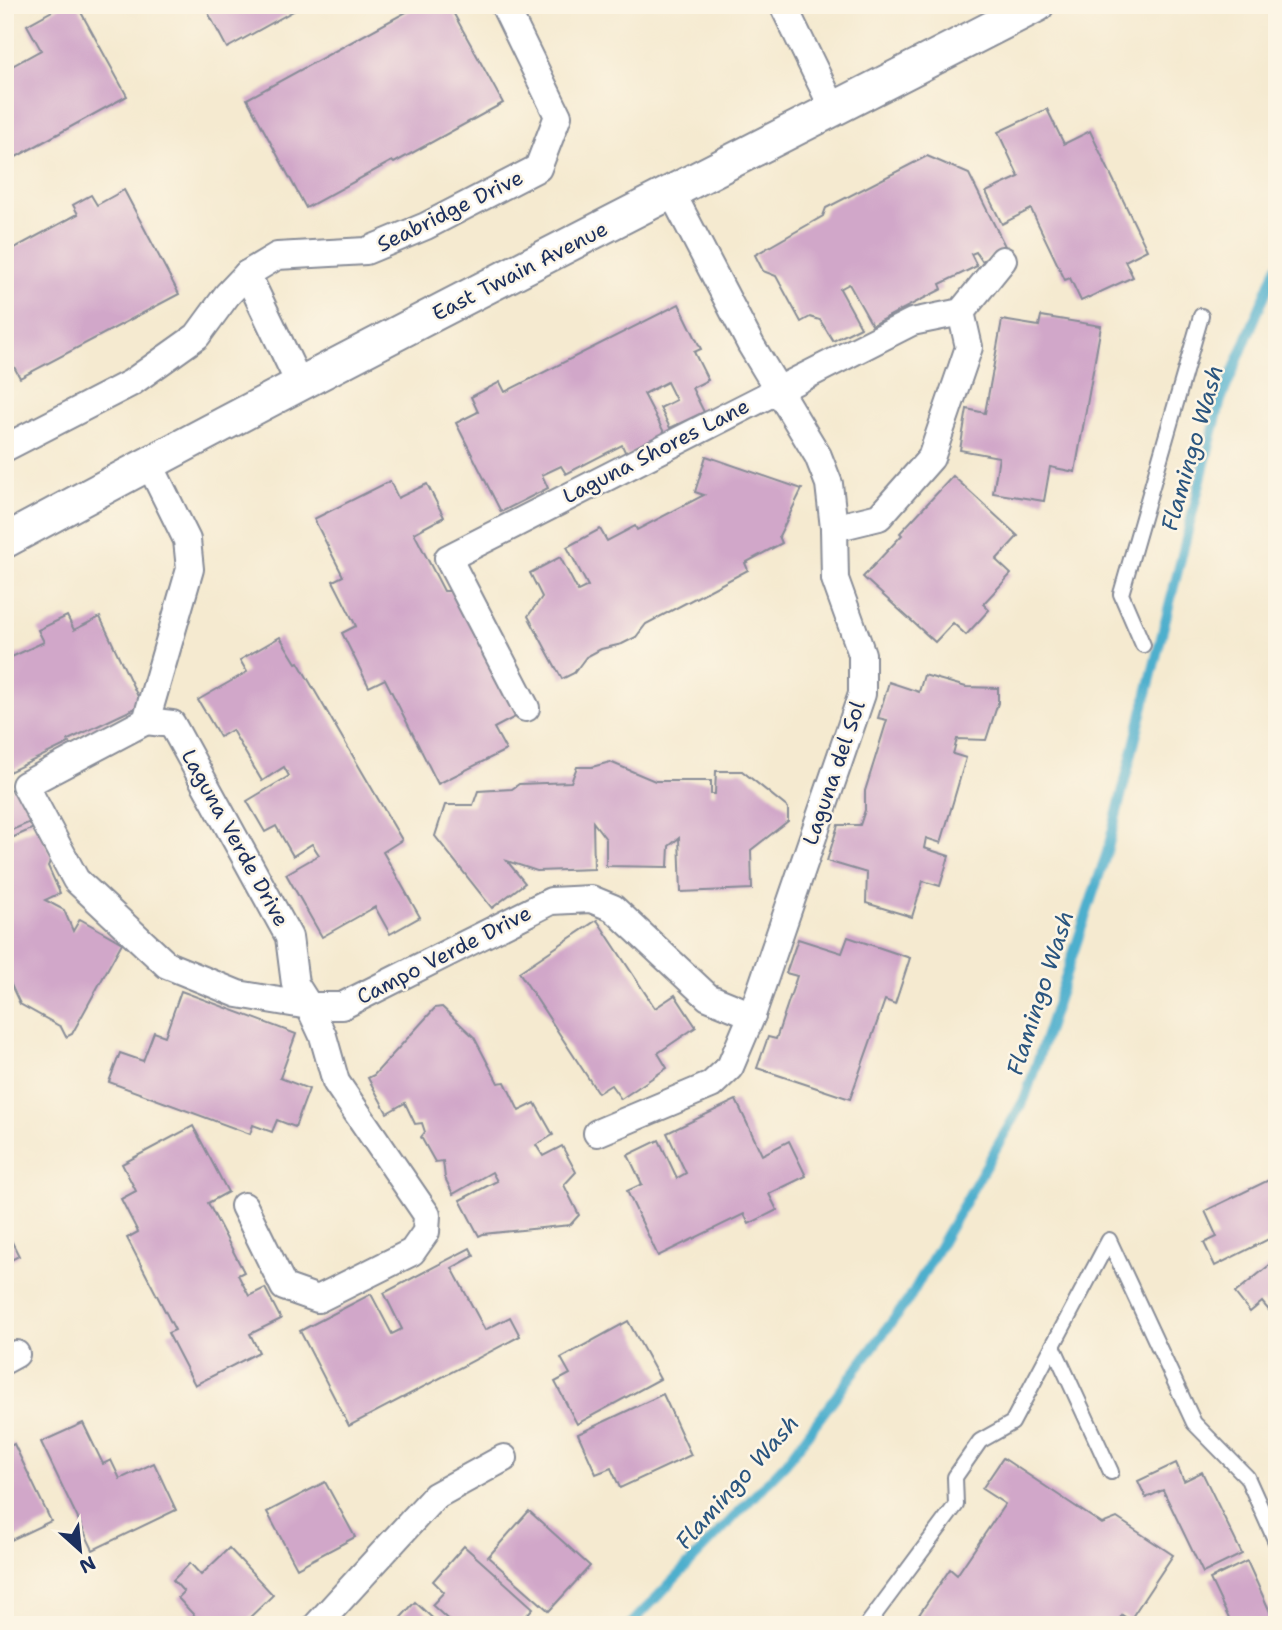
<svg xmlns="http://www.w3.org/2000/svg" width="1282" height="1630" font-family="'Shantell Sans',sans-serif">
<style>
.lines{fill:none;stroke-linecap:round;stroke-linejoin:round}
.stream{stroke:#4eafcd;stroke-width:10}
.building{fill:#d1a7c9}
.service-casing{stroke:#888c97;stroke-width:18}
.minor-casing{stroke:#888c97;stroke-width:30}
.tertiary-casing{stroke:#888c97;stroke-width:37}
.service{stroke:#fff;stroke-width:14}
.minor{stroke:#fff;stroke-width:26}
.tertiary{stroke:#fff;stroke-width:33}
.labels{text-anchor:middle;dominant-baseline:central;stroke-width:5;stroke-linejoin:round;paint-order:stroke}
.street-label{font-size:21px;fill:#1b2f5e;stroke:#fcf5e5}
.water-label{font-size:23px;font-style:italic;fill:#2a557f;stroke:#fcf5e5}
</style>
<rect width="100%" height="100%" fill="#fcf5e5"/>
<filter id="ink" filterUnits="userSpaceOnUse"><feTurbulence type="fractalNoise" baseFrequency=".0143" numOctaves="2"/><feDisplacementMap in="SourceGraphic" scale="14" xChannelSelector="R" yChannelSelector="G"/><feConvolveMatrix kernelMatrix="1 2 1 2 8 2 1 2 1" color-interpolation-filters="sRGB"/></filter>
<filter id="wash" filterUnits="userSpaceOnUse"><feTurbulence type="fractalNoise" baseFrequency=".00686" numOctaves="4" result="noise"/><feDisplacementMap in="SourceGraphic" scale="28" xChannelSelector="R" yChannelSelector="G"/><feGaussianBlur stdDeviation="1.57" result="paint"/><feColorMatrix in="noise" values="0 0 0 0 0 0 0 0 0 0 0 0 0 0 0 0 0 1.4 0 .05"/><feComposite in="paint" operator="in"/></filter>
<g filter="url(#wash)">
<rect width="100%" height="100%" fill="#f5ead0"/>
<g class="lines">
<path class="stream" d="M630,1625L786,1463L909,1299L1025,1098L1107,852L1221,400L1277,266"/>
</g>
<g id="blocks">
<g class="building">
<path d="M63,5H77L127,96L5,163V70L41,50L27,25Z"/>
<path d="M204,5H304L227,48Z"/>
<path d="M419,5H449L503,103L394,163L392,161L306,208L247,99Z"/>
<path d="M1047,109L1064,144L1090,131L1147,250L1125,261L1133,277L1081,301L1070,278L1065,280L1031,209L1002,224L986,192L1019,177L998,132Z"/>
<path d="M927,156L969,174L1006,248L982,261L976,252L971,254L977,266L940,284L942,289L872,325L849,284L840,289L861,327L833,341L820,320L810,317L801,322L776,276L763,271L755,255L823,216L826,208Z"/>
<path d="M124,190L179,294L20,378L5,350V253L78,214L73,205L91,195L97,205Z"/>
<path d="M679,304L701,349L694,352L708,380L692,388L704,412L670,428L660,408L676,400L667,382L644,394L666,436L627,456L622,445L566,474L561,466L542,475L548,488L501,512L456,423L478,412L471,397L500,382L505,392Z"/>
<path d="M1041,316L1101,326L1075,472L1050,467L1044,501L993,493L999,457L960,450L967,409L985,413L1002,320L1039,326Z"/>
<path d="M706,456L802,489L779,536L782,543L745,563L748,570L646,624L636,637L622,644L601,649L586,657L574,673L562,679L528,616L542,597L530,573L560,557L578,591L588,586L567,547L600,529L607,541L635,526L637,530L704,495L695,492Z"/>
<path d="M953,476L1018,536L996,560L1011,574L983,604L989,610L966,635L953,623L935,642L863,577L902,535L900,533Z"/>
<path d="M390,481L398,498L427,484L444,517L414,533L444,591H454L517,716L494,728L506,750L438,784L385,679L369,687L342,633L356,626L333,581L343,576L314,519Z"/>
<path d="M67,616L74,630L100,617L142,705L68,740L69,743L5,774V660L44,642L38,630Z"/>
<path d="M280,637L296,663L298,662L402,840L383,852L420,917L390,934L375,907L322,937L286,874L319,855L312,844L293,856L276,826L265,832L247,801L289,776L284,767L262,781L232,730L220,737L198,700L247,672L240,660Z"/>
<path d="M924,675L966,687L998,688V703L986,740L957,739L953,754L966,758L941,843L926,838L924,848L949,856L940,886L923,881L912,917L866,903L867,873L827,861L838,825H860L865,810V791L887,720L878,718L889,682L919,692Z"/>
<path d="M610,762L655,781H711V794H715L716,771H742L788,808V821L751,850L752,889L681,892L679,838L669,846L668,867L606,866V839L593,822L594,869L537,871L507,861L525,883L492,908L435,836L445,805H473L478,791L512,789L519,784L571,782L577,767H592Z"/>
<path d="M18,786L33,821L5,833V792Z"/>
<path d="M38,826L52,857L48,866L60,893L45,900L64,910L73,931L80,919L122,943L72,1034L66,1037L61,1027L20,1004L5,972V841Z"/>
<path d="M597,920L655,1008L675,995L696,1027L658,1053L667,1068L621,1099L611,1085L598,1093L519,972Z"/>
<path d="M848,937L910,958L895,1004L885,1000L850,1099L757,1068L768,1037L776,1039L797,976L786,973L798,939L842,953Z"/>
<path d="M181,991L296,1034L280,1078L309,1089L295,1127L277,1120L272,1132L253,1125L250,1134L109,1082L120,1053L143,1061L154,1032L165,1036Z"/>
<path d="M442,1007L474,1037L498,1083L505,1082L519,1111L535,1103L553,1135L536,1145L543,1156L562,1146L576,1172L564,1185L579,1215L570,1225L483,1234L479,1236L460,1200L497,1181L492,1172L453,1194L445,1178L443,1161L435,1162L421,1137L425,1132L422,1123L415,1124L405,1103L387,1113L368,1078L374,1075L435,1008Z"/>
<path d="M736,1100L762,1155L789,1141L806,1176L769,1194L777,1210L749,1224L744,1214L658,1256L627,1191L642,1184L628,1155L659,1140L677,1178L686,1173L667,1133Z"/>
<path d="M193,1126L228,1192L208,1203L244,1272L238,1275L249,1296L265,1288L281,1319L250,1334L259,1352L195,1385L168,1333L175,1330L127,1238L138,1232L121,1199L136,1191L122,1164Z"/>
<path d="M1277,1176V1235L1215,1266L1204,1243L1217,1237L1205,1211Z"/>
<path d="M5,1228L19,1256L5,1263Z"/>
<path d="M470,1248L474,1256L452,1268L485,1330L510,1317L520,1336L349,1426L300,1331L371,1294L392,1334L402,1329L384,1293Z"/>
<path d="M1277,1259V1320L1262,1302L1250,1312L1235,1293Z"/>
<path d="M628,1321L660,1379L577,1424L555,1382L570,1374L561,1358Z"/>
<path d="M663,1394L691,1455L620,1488L611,1468L596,1474L578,1434Z"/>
<path d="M83,1423L103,1464L111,1460L120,1479L154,1463L176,1510L93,1550L41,1442Z"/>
<path d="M14,1444L51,1521L5,1543V1449Z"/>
<path d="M1003,1458L1102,1524L1117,1518L1173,1555L1130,1620L1122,1615L1116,1625H912L950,1569L957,1575L1005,1504L982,1489Z"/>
<path d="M1176,1463L1184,1481L1202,1472L1242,1554L1203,1573L1163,1490L1146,1498L1138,1481Z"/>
<path d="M325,1482L355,1537L297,1568L267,1512Z"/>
<path d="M529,1511L590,1566L549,1611L488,1557Z"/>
<path d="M464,1546L533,1608L518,1625H454L432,1605L444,1592L433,1581Z"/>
<path d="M229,1548L273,1595L242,1625H203L178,1598L184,1592L173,1580L190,1563L201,1575Z"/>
<path d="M1247,1561L1276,1625H1232L1210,1579Z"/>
<path d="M415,1602L440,1625H394Z"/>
</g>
</g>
</g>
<g filter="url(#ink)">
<use href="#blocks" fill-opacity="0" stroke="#888c97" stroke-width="2"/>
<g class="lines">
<g class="service-casing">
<g id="service">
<path d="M1143,645L1121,594L1201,316"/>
<path d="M1053,1346L1111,1472"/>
<path d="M867,1625L956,1505L955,1477L980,1441L1012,1423L1109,1240L1194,1423L1247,1477L1277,1544"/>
</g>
</g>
<g class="minor-casing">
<g id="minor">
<path d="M783,5L834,110"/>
<path d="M247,274L300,385"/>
<path d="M5,448L131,383L197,336L227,295L247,274L277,256L366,251L426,226L538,168L558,116L504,5"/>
<path d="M149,463L187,540L190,569L146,721L25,785L76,880L167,965L238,994L309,1006H342L551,901L591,899L613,908L708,997L752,1015"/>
<path d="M834,528L879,517L931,458L969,347L961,312"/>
<path d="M526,708L448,558L912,322L961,312L1003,260"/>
<path d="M146,721L172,724L289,937L295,984L309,1006L323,1036L336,1082L427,1215L426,1232L412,1252L318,1299L284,1287L244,1206"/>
<path d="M597,1133L711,1085L730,1067L752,1015L862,694V654L835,579L834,528L829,484L818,456L751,345L672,193"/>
<path d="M5,1360L16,1354"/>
<path d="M317,1625L435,1496L504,1458"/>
</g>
</g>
<g class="tertiary-casing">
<path id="tertiary" d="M5,541C346,356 692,182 1037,5"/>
</g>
<use href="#service" class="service"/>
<use href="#minor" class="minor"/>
<use href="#tertiary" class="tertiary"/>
</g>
</g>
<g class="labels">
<g class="street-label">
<text transform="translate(450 211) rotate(-26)">Seabridge Drive</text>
<text transform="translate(520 271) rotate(-27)">East Twain Avenue</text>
<text transform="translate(656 451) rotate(-27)">Laguna Shores Lane</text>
<text transform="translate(834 773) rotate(-71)">Laguna del Sol</text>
<text transform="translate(235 838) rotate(61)">Laguna Verde Drive</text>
<text transform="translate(444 955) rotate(-27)">Campo Verde Drive</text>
</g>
<g class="water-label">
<text transform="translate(1192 448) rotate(-74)">Flamingo Wash</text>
<text transform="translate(1040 993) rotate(-72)">Flamingo Wash</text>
<text transform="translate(737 1482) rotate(-48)">Flamingo Wash</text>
</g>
</g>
<rect width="1282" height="1630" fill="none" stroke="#fcf5e5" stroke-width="28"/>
<g transform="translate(80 1550) rotate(153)" stroke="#fcf5e5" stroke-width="5" paint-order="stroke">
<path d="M0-5L12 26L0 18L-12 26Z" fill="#1b2f5e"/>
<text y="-10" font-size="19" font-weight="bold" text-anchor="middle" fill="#1b2f5e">N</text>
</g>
</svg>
